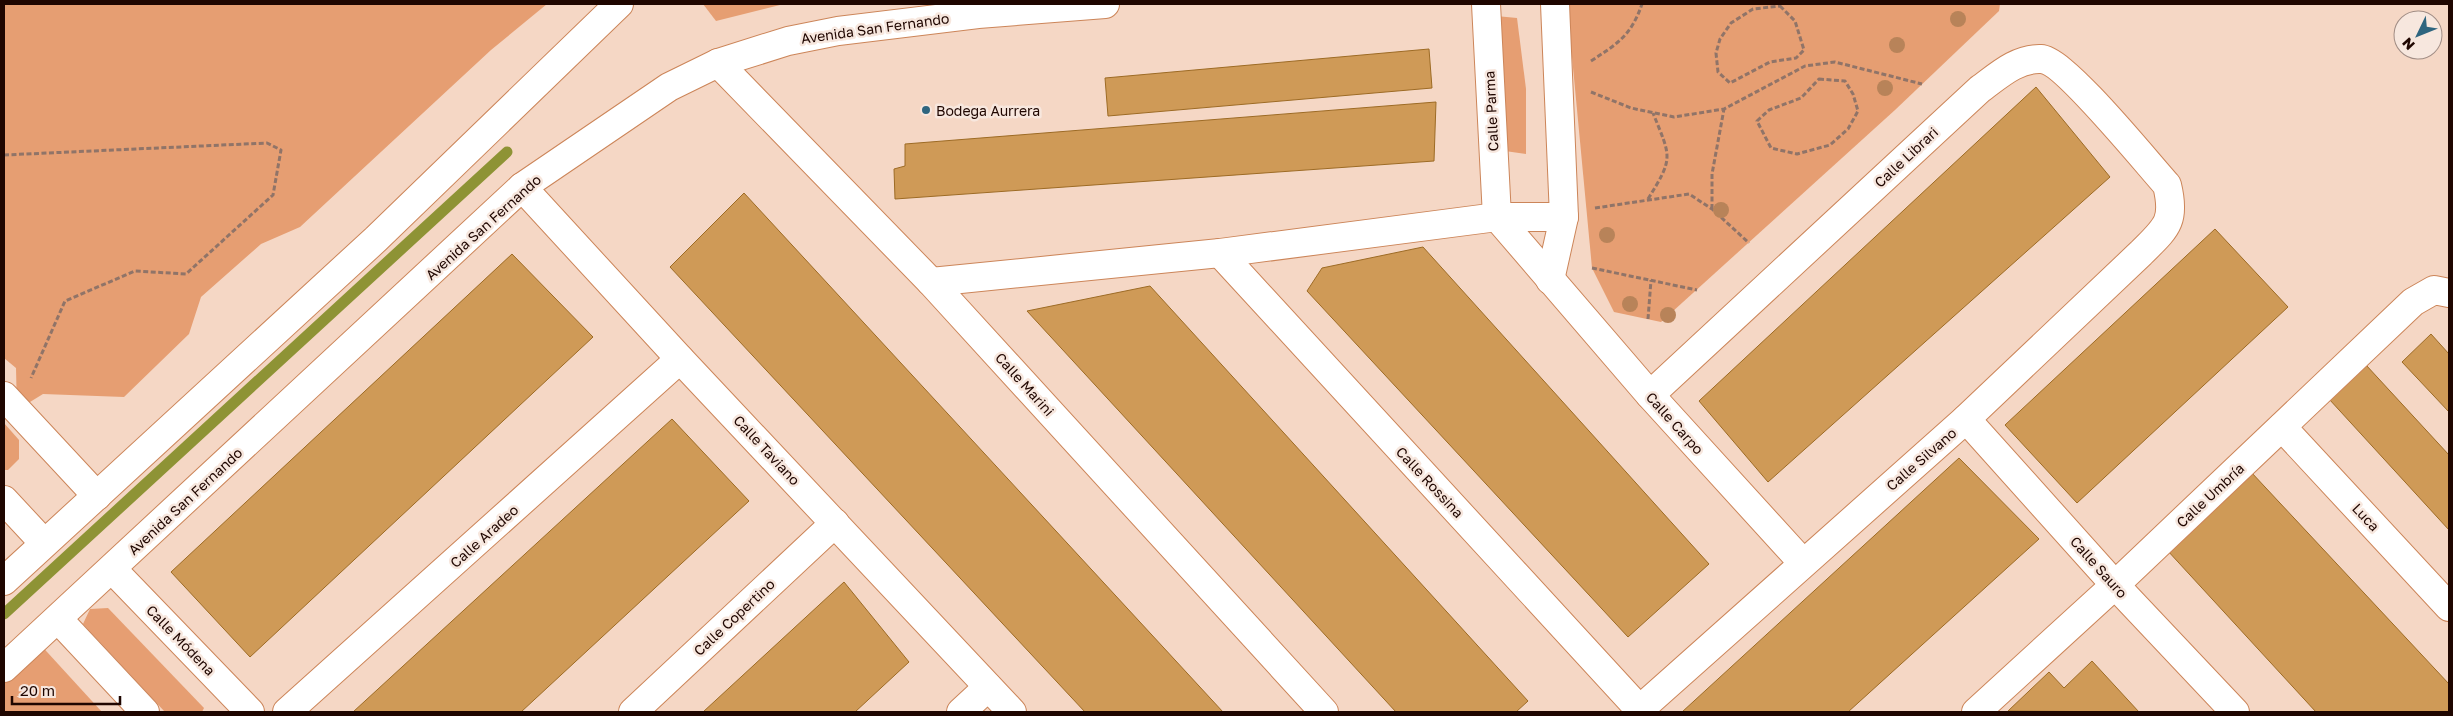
<svg xmlns="http://www.w3.org/2000/svg" width="2453" height="716" font-family="'Golos Text',sans-serif">
<style>
.green{fill:#e69e72}
.lines{fill:none;stroke-linecap:round;stroke-linejoin:round}
.stream{stroke:#8e9335;stroke-width:11}
.building{fill:#cf9a57;stroke:#9d6b25}
.minor-casing{stroke:#cc8559;stroke-width:30}
.path{stroke:#907468;stroke-width:3;stroke-dasharray:5 2.5;stroke-linecap:butt}
.minor{stroke:#fff;stroke-width:28}
.tree{fill:#b88359}
.poi-dot{fill:#2e657f;stroke:#f7e7de;stroke-width:2}
.labels{text-anchor:middle;dominant-baseline:central;stroke-width:5;stroke-linejoin:round;paint-order:stroke}
.street-label{font-size:14px;fill:#1f0600;stroke:#f7e7de}
.poi-label{font-size:14px;fill:#1f0600;stroke:#f7e7de;text-anchor:start}
</style>
<rect width="100%" height="100%" fill="#f5d7c5"/>
<g class="green">
<path d="M4,4H547L491,50L300,227L261,244L201,297L189,334L124,397L43,394L17,410L16,368L4,358Z"/>
<path d="M703,4H784L716,21Z"/>
<path d="M1567,4H2000L1999,11L1895,110L1661,322L1614,312L1592,268Z"/>
<path d="M1496,16L1517,18L1526,89V154L1505,151Z"/>
<path d="M4,423L19,440V459L8,470H4Z"/>
<path d="M108,608L204,708L202,712H165L83,624L90,609Z"/>
<path d="M37,641L102,712H4V673Z"/>
</g>
<g class="lines">
<path class="stream" d="M4,614L507,152"/>
</g>
<g class="building">
<path d="M1429,49L1432,88L1108,116L1105,78Z"/>
<path d="M2036,87L2110,177L1768,482L1699,401Z"/>
<path d="M1436,102L1434,161L895,199L894,169L905,166V144Z"/>
<path d="M744,193L1223,712H1085L670,267Z"/>
<path d="M2215,229L2288,307L2077,503L2005,425Z"/>
<path d="M1423,247L1709,564L1628,637L1307,291L1322,268Z"/>
<path d="M512,254L593,337L250,657L171,572Z"/>
<path d="M1150,286L1528,701L1516,712H1396L1027,311Z"/>
<path d="M2431,334L2449,354V412L2402,362Z"/>
<path d="M2366,365L2449,455V530L2329,399Z"/>
<path d="M672,419L749,501L521,712H353Z"/>
<path d="M1959,458L2039,539L1848,712H1682Z"/>
<path d="M2251,472L2449,684V712H2316L2167,550Z"/>
<path d="M844,582L909,662L855,712H703Z"/>
<path d="M2092,661L2139,712L2008,711L2049,672L2064,688Z"/>
</g>
<g class="lines">
<g class="minor-casing">
<g id="minor">
<path d="M1486,4L1497,217L1650,395L1803,563"/>
<path d="M718,63L931,282L1324,712"/>
<path d="M522,187L680,359L1012,712"/>
<path d="M1220,253L1640,710"/>
<path d="M1550,280L1564,217L1555,4"/>
<path d="M931,282L1220,253L1497,217H1564"/>
<path d="M4,396L97,496"/>
<path d="M1966,419L2115,585L2235,712"/>
<path d="M2282,427L2449,607"/>
<path d="M4,500L44,543"/>
<path d="M112,569L250,712"/>
<path d="M4,581L376,239L619,4"/>
<path d="M58,619L145,712"/>
<path d="M4,668L522,187L669,87L718,63L788,41L838,31L978,14L1105,4"/>
<path d="M287,712L680,359"/>
<path d="M633,712L835,523"/>
<path d="M961,712L988,687"/>
<path d="M1637,712L1966,419L2141,253C2166,228 2176,222 2167,185C2147,163 2064,60 2041,59C2017,58 1998,76 1980,89L1650,395"/>
<path d="M1976,712L2115,585L2413,302L2434,290L2449,293"/>
</g>
</g>
<g class="path">
<path d="M1780,6L1795,21L1804,50L1796,58L1770,62L1730,83L1718,72L1716,53L1720,39L1731,23L1753,9Z"/>
<path d="M1591,61C1617,44 1631,36 1642,4"/>
<path d="M1819,79L1845,81L1853,94L1858,111L1848,129L1830,145L1797,154L1771,148L1757,121L1769,110L1801,98Z"/>
<path d="M1591,92L1631,108L1674,117L1724,109L1805,66L1835,62L1922,84"/>
<path d="M4,155L267,143L281,150L273,195L186,274L135,271L65,301L31,378"/>
<path d="M1648,199C1674,157 1671,158 1653,113"/>
<path d="M1595,208L1689,194L1712,209L1749,243"/>
<path d="M1712,209V174L1724,109"/>
<path d="M1592,268L1697,290"/>
<path d="M1648,319L1651,280"/>
</g>
<use href="#minor" class="minor"/>
</g>
<g class="tree">
<circle cx="1958" cy="19" r="8"/>
<circle cx="1897" cy="45" r="8"/>
<circle cx="1885" cy="88" r="8"/>
<circle cx="1721" cy="210" r="8"/>
<circle cx="1607" cy="235" r="8"/>
<circle cx="1630" cy="304" r="8"/>
<circle cx="1668" cy="315" r="8"/>
</g>
<circle class="poi-dot" cx="926" cy="110" r="5"/>
<g class="labels">
<g class="street-label">
<text transform="translate(875 28) rotate(-8)">Avenida San Fernando</text>
<text transform="translate(1491 111) rotate(-93)">Calle Parma</text>
<text transform="translate(1906 157) rotate(-43)">Calle Librari</text>
<text transform="translate(483 227) rotate(-42)">Avenida San Fernando</text>
<text transform="translate(1025 384) rotate(48)">Calle Marini</text>
<text transform="translate(1675 423) rotate(48)">Calle Carpo</text>
<text transform="translate(767 450) rotate(47)">Calle Taviano</text>
<text transform="translate(1921 459) rotate(-41)">Calle Silvano</text>
<text transform="translate(1430 482) rotate(47)">Calle Rossina</text>
<text transform="translate(2210 495) rotate(-43)">Calle Umbría</text>
<text transform="translate(185 501) rotate(-43)">Avenida San Fernando</text>
<text transform="translate(2366 517) rotate(47)">Luca</text>
<text transform="translate(484 536) rotate(-42)">Calle Aradeo</text>
<text transform="translate(2099 567) rotate(48)">Calle Sauro</text>
<text transform="translate(734 617) rotate(-43)">Calle Copertino</text>
<text transform="translate(181 640) rotate(46)">Calle Módena</text>
</g>
<g class="poi-label">
<text x="936" y="110">Bodega Aurrera</text>
</g>
</g>
<rect width="2453" height="716" fill="none" stroke="#1f0600" stroke-width="10"/>
<g transform="translate(2418 35) rotate(227)"><circle r="24" fill="#f7e7de" stroke="#a18d85"/>
<path d="M0-4L9 19L0 12L-9 19Z" fill="#2e657f"/>
<text y="-8" font-size="14" font-weight="bold" text-anchor="middle" fill="#1f0600">N</text>
</g>
<path d="M12 696v8h108v-8" fill="none" stroke="#1f0600" stroke-width="2.5"/>
<text x="20" y="696" font-size="15" fill="#1f0600" stroke="#f7e7de" stroke-width="4" paint-order="stroke">20 m</text>
</svg>
